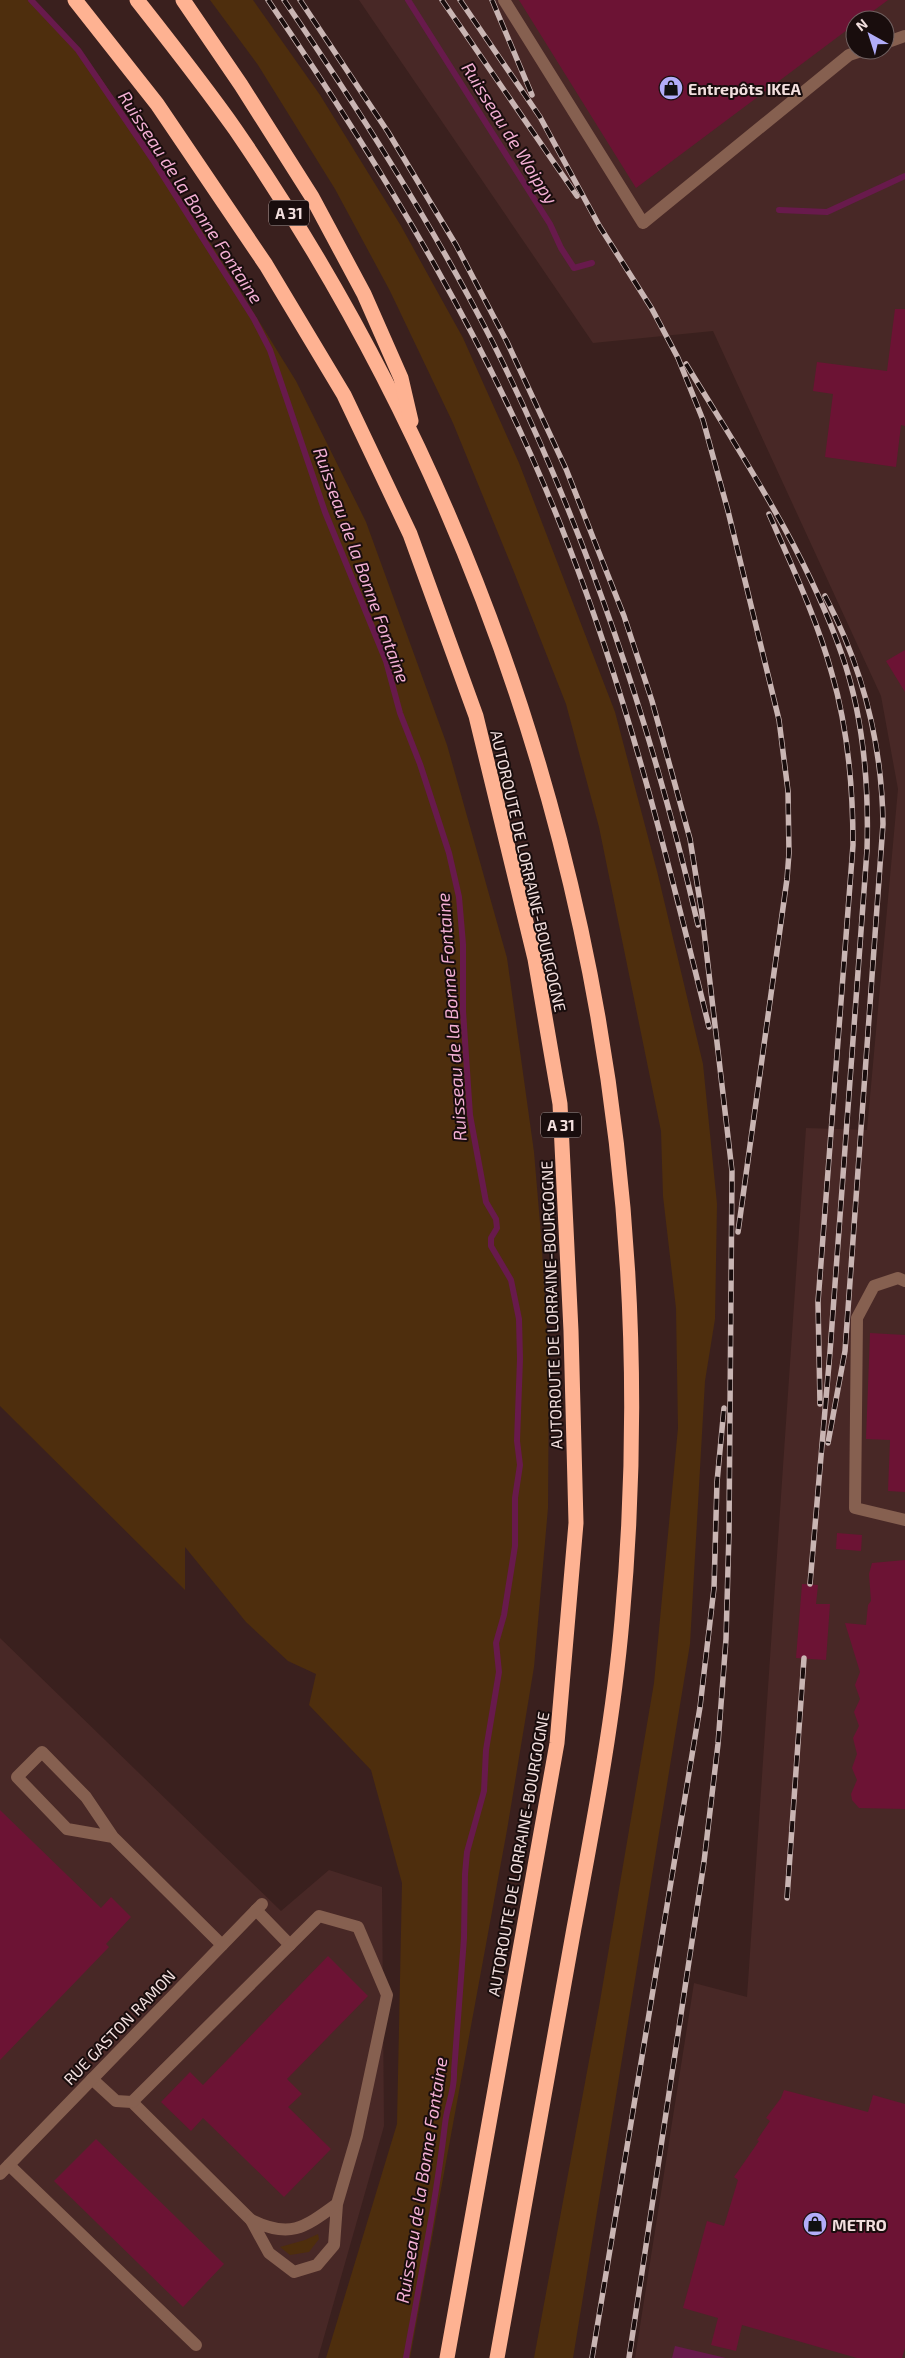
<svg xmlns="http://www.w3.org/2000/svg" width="905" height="2358" font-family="'Exo 2',sans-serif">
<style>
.built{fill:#482826;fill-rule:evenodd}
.green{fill:#4e2e0d}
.water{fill:#681a4c}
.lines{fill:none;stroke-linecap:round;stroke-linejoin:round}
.stream{stroke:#681a4c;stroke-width:6}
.building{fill:#6c1334}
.minor{stroke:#866050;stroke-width:12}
.highway{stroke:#feb292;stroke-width:15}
.rail-casing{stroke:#c9b5b3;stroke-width:5.5}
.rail{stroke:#190d0d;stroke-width:4;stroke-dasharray:11;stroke-linecap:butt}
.labels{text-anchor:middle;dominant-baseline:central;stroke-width:4;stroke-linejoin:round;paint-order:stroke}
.shield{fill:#190d0d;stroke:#b1a09f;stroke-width:1}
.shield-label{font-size:15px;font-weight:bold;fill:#f2dfde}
.poi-label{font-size:16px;font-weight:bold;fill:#f2dfde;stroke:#190d0d;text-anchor:start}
.street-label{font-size:16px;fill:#f2dfde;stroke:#190d0d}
.water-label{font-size:18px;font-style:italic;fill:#f3afd4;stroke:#190d0d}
</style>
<rect width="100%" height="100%" fill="#3a201e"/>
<g class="built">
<path d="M359,0H905V2358H635L694,1983L747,1997L806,1128L867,1130L898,789L881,696L713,331L593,343ZM855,20H885V50H855Z"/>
<path d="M0,1638L281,1911L329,1870L382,1887L384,2126L318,2358H0Z"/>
</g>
<g class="green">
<path d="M0,0H31L57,25L100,77L208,239L296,381L366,522L447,745L507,958L534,1152L541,1235L549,1363L548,1508L534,1667L507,1830L410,2358H326L397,2124L402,1883L371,1770L309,1705L316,1674L288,1661L246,1622L185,1547V1590L0,1406Z"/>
<path d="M210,0H253L320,95L401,226L463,338L519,463L615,712L657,871L703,1064L717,1204L715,1319L705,1381L690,1644L573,2358H534L599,2007L654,1683L678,1428L676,1308L663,1196L661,1131L599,827L566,704L514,572L453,423L390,291L335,189L258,65Z"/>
<path d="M318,2234L319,2239L309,2252L290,2255L280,2247L305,2240Z"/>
</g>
<path class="water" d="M675,2346L726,2358H672Z"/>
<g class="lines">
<g class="stream">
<path d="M31,0L78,50L153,160L254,319L270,350L325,512L386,661L400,713L420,764L449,853L459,897L463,944V1011L470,1115L486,1202L496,1219L497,1228L491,1238V1246L511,1280L519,1319L520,1359L517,1441L520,1465L515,1498V1546L504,1615L496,1643L499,1672L486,1750L484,1791L467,1852L465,1874L464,1938L454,2072C455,2090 447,2105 445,2124C436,2202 420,2280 406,2358"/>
<path d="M408,0L550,224L561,248L574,268L592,263"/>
<path d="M779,210L827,212L905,176"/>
</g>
</g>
<g class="building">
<path d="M519,0H888L861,20H855V24L636,188Z"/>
<path d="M895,309H905V426L901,425L896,467L825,457L833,394L813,391L817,362L887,371Z"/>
<path d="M905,650V692L886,661Z"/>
<path d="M870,1333L905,1335V1492L888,1491L890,1440L866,1439Z"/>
<path d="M837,1533L862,1535L861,1551L836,1549Z"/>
<path d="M905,1560V1809L859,1808L852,1800L851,1794L857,1780L852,1768L857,1754L853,1738L859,1726L854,1712L860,1699L855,1685L860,1672L845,1623L866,1625L868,1605L871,1601L869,1574L872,1563Z"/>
<path d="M802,1584L818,1585L816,1604H830L826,1660L796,1658Z"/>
<path d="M0,1810L101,1908L111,1897L131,1917L106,1944L109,1947L0,2060Z"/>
<path d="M328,1956L368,1996L287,2079L302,2094L288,2107L331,2149L284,2197L203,2118L191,2131L161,2102L190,2072L203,2085Z"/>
<path d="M784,2090L868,2112L873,2095L905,2104V2348L902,2358H857L742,2325L736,2351L711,2345L718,2318L683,2308L707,2221L724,2226L738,2180L734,2177L759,2141L757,2140L770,2121L766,2118L781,2098Z"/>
<path d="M96,2139L224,2264L183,2307L54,2181Z"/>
</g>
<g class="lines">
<g class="minor">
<path d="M504,0L643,223L849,55L864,50"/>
<path d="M885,43L905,36"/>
<path d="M905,1281L898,1278L874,1286L857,1318L855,1508L905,1520"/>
<path d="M113,1837L67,1829L17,1777L42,1752L86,1797L113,1837L222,1945"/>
<path d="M256,1910L290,1945"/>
<path d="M92,2079L116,2101L132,2102L251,2220"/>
<path d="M132,2102L319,1916L358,1927L387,1995L357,2136L337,2204L334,2245L317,2265L294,2272L269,2253L251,2220C290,2239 304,2228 337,2204"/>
<path d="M9,2165L196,2345"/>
<path d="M0,2174L262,1904"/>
</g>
<g class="highway">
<path d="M75,0L157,104L266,265L344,395L410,534L476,716L535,959L560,1104L571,1331L576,1523L557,1743L447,2358"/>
<path d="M137,0C170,42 204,85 235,129C537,569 670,1089 622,1620C613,1724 593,1826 574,1928C549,2072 523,2215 497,2358"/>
<path d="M183,0L241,85L312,197L364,294L401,378L411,421"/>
</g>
<g class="rail-casing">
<g id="rail">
<path d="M268,0C385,172 493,349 568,544C629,701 669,864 709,1027"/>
<path d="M284,0C359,110 431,222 492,341C585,526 651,723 698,925"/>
<path d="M300,0L388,132L456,245L507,342L566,469L624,616L652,701L690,839L702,914L732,1171L729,1532L726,1639L718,1744L704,1862L629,2358"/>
<path d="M442,0L577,196"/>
<path d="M460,0L540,117L600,227L652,309L678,358L703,420L728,511L779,720L788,791L789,853L787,879L738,1232"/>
<path d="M492,0L532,95"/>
<path d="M686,364C743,458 806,551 842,655C864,718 869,785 867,850L830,1352L810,1584"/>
<path d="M769,514C792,566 817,619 832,674C848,729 853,788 853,845L818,1302L820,1404"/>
<path d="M825,596C863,668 882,743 883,824L845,1351L828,1443"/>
<path d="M787,1898L804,1658"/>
<path d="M592,2358L700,1707L714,1588L717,1482L724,1408"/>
</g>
</g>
<use href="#rail" class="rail"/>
</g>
<defs>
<g id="shop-disc" transform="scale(1.25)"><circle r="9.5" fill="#b2adf9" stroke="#190d0d"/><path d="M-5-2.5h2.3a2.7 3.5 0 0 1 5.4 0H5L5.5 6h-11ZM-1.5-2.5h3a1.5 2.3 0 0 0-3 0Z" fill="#111"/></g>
</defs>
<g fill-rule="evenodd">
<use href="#shop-disc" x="671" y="88"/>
<use href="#shop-disc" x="815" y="2224"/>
</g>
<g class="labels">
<g class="shield">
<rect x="269" y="200.5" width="40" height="25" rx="4"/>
<rect x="541" y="1112.5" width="40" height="25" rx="4"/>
</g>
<g class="shield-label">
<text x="289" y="213">A 31</text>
<text x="561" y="1125">A 31</text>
</g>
<g class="poi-label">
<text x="688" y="88">Entrepôts IKEA</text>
<text x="832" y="2224">METRO</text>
</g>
<g class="street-label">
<text transform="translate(529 871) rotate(77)">AUTOROUTE DE LORRAINE-BOURGOGNE</text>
<text transform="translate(551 1305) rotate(-92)">AUTOROUTE DE LORRAINE-BOURGOGNE</text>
<text transform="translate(518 1854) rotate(-80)">AUTOROUTE DE LORRAINE-BOURGOGNE</text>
<text transform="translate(119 2027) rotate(-46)">RUE GASTON RAMON</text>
</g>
<g class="water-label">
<text transform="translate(510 133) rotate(58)">Ruisseau de Woippy</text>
<text transform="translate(191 197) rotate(57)">Ruisseau de la Bonne Fontaine</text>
<text transform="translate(362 565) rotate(70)">Ruisseau de la Bonne Fontaine</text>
<text transform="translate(451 1017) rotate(-94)">Ruisseau de la Bonne Fontaine</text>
<text transform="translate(421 2180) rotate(-81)">Ruisseau de la Bonne Fontaine</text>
</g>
</g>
<g transform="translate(870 35) rotate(321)"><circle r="24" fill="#190d0d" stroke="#706161"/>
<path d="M0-4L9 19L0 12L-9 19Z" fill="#b2adf9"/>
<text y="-8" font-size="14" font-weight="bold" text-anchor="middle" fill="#f2dfde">N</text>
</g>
</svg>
